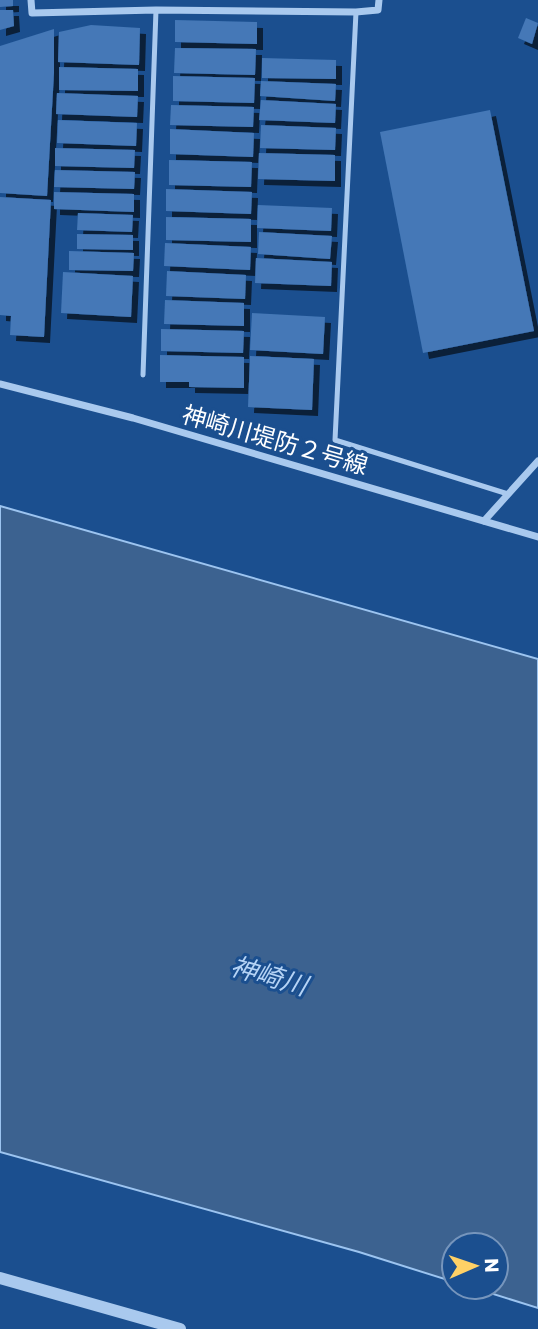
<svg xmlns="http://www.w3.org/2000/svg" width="538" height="1329" font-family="Poppins,'Noto Sans JP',sans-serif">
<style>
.water{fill:#3c6290;stroke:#9cc4f0;stroke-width:2}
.building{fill:#4478b7;filter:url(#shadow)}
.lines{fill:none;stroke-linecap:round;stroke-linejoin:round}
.service{stroke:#a9c9ee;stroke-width:5}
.minor{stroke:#a9c9ee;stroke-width:7}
.tertiary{stroke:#a9c9ee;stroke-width:12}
.labels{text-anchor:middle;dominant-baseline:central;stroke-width:6;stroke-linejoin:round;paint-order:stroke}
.street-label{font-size:24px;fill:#fff;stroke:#1b4f8f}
.water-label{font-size:26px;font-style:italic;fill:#b5d3f5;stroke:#1b4f8f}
</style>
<defs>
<filter id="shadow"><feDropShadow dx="6" dy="6" stdDeviation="0" flood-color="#0009"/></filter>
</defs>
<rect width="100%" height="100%" fill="#1b4f8f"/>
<path class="water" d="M0,506L538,659V1308L471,1287H496V1245H454V1282L359,1252L0,1152Z"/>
<g class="building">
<path d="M0,0H13V6L0,7Z"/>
<path d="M0,10H13L14,26L0,30Z"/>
<path d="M526,18L538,23L532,44L518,38Z"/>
<path d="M175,20L257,22V44L175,42Z"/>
<path d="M91,25L140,28L139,65L58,62L59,32Z"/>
<path d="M54,29V73L47,196L0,193V46Z"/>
<path d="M175,48L256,49L255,75L174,73Z"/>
<path d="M262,58L336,60V79L262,78Z"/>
<path d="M59,67L138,69V91L59,90Z"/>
<path d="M173,76L255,78L254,103L173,101Z"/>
<path d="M261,81L336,84L335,101L260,96Z"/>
<path d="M57,93L138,96L137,117L56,114Z"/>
<path d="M261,100L336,104L335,123L259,120Z"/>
<path d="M171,105L254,107L253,127L170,125Z"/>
<path d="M490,110L534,331L423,353L380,132Z"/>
<path d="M58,120L137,123L136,146L57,143Z"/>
<path d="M261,125L336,128L335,150L260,148Z"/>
<path d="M170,129L254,133L253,157L170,154Z"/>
<path d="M55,148L135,150L134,168L55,166Z"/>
<path d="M259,153L335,155V181L258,179Z"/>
<path d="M169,160L252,162L251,187L169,185Z"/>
<path d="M55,170L135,172L134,189L54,187Z"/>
<path d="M166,189L252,192L251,214L166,211Z"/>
<path d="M54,192L134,194V212L54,209Z"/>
<path d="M0,197L51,200L44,337L10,335L11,316L0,315Z"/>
<path d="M258,205L332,208L331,231L257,228Z"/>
<path d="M78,213L133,215L132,232L77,230Z"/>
<path d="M166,217L251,219V242L166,240Z"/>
<path d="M259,232L332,236L330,259L258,254Z"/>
<path d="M77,234L133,235V250L77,249Z"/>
<path d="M165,243L251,247L250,270L164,266Z"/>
<path d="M69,251L134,253L133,271L69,270Z"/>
<path d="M256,258L332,262L331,286L255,283Z"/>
<path d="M167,271L246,275L245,299L166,296Z"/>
<path d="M63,272L133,276L131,317L61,313Z"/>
<path d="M165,300L244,303V326L164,324Z"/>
<path d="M252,313L325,317L323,354L250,350Z"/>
<path d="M161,329L244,331L243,353L161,351Z"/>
<path d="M160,355L244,357V388L189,387V382H160Z"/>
<path d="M250,356L314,359L312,410L248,407Z"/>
</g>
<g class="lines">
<g class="service">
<path d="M356,12L335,440L508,494"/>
<path d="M143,375L156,10"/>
</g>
<g class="minor">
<path d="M31,0L32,13L156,10L356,12L378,10L379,0"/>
<path d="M0,384L133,418L538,537"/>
<path d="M484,521L538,461"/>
</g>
<path class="tertiary" d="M0,1278L180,1329"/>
</g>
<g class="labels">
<g class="street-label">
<text transform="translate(275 440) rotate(16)">神崎川堤防２号線</text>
</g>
<g class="water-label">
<text transform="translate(269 976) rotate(16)">神崎川</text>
</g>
</g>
<g transform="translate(475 1266) rotate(88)"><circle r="33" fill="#1b4f8f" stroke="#7695bc" stroke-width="2"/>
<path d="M0-5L12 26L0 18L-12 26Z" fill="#ffd166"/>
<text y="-10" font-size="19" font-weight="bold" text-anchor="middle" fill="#ffffff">N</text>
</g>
</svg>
